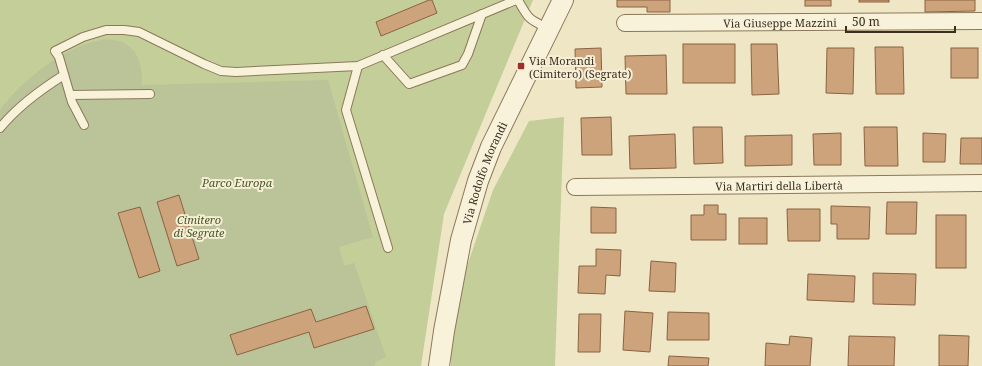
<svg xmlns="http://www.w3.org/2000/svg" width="982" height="366" font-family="'Noto Serif',serif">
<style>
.green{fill:#c4ce99}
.cemetery{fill:#bbc398}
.building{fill:#cda37b;stroke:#8a6341}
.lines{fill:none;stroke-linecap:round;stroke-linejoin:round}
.service-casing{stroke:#8b785b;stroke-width:10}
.minor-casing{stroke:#8b785b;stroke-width:18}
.tertiary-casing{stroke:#8b785b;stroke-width:22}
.service{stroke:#f9f2da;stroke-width:8}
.minor{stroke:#f9f2da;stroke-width:16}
.tertiary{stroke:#f9f2da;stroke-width:20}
.poi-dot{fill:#9b312a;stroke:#f6efd6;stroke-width:1.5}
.labels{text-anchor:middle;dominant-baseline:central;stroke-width:4;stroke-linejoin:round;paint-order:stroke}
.street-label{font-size:11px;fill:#3b2e1f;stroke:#f6efd6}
.poi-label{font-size:11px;fill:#3b2e1f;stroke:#f6efd6;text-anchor:start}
.park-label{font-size:11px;font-style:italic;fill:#475726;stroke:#f6efd6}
</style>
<rect width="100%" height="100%" fill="#efe6c6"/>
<g class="green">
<path d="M0,0H533L444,214L421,366H0Z"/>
<path d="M564,117L555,366H451V348L464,275L493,190L529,121Z"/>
</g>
<path class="cemetery" d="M105,39C135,40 142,58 142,85L328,80L373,237L339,247L344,266L354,263L386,357L375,362V366H0V110C21,82 51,58 83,45C90,42 98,41 105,39Z"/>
<g class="building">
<path d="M429,0H432L437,13L381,36L376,22Z"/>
<path d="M617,0H670V12H647V7H617Z"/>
<rect x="805" y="0" width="26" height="6"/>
<rect x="859" y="0" width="30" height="2"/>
<path d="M925,0H975V11L925,12Z"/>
<rect x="683" y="44" width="52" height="39"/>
<path d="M751,44H777L779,94L752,95Z"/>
<path d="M875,47H903L904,94H876Z"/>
<path d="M601,48L602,87L576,88L575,49Z"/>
<path d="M827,48H854L853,94L826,93Z"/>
<rect x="951" y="48" width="27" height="30"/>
<path d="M666,55L667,94H626L625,56Z"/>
<path d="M611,117L612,155H582L581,118Z"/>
<path d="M693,127H722L723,163L694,164Z"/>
<path d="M864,127H897L898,166H865Z"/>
<path d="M841,133V165H814L813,134Z"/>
<path d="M923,133L946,134L945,162H923Z"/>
<path d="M675,134L676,168L630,169L629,136Z"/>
<path d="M792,135V165L745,166V136Z"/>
<path d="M961,138H982V164H960Z"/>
<path d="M179,195L199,259L177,266L157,202Z"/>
<path d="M887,202H917L916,234H886Z"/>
<path d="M704,205H718V214H726V240H691V215H704Z"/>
<path d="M831,206L870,207L869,239H837V224H831Z"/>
<path d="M140,207L160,271L139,278L118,213Z"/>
<path d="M591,207L616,208V233H591Z"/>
<path d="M787,209H820V241H788Z"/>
<rect x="936" y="215" width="30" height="53"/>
<rect x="739" y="218" width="28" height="26"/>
<path d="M596,249L621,250L620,276L606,275L605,294L578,293L579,266H596Z"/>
<path d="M651,261L676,263L675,292L649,291Z"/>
<path d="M873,273L916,274L915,305L873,304Z"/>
<path d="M808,274L855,276L854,302L807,300Z"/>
<path d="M366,306L374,329L314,348L309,332L237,355L230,335L311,309L316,322Z"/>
<path d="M625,311L653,313L650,352L623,350Z"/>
<path d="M668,312L709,313V340H667Z"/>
<path d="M579,314H601L600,352H578Z"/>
<path d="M939,335L969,336L968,366H939Z"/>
<path d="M790,336L812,338L810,366H765L766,343L789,345Z"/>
<path d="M849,336L895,337L894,366H848Z"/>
<path d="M669,356L709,358L708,366H668Z"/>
</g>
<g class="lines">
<g class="service-casing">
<g id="service">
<path d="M518,0C529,20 529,19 549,29"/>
<path d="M383,55L409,84L462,65L468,54L482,14"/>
<path d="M358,66L346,110L388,248"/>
<path d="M70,95L59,57L55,51L83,37L106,30H124L139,32L204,64L221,71L236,72L358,66L516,0"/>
<path d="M84,125L72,102L70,95L150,94"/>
<path d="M0,128C18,106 40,90 64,75"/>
</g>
</g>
<g class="minor-casing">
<g id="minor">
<path id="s1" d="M625,23L982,21"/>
<path id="s2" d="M575,187L982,183"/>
</g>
</g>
<g class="tertiary-casing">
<g id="tertiary">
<path id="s3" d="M439,366L444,331L461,240L478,181L491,147L563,0"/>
</g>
</g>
<use href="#service" class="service"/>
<use href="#minor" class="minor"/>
<use href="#tertiary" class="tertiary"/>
</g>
<rect class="poi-dot" x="517" y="62" width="8" height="8" rx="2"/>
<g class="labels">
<g class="street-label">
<text stroke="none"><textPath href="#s1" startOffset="155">Via Giuseppe Mazzini</textPath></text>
<text stroke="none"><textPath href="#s3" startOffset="199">Via Rodolfo Morandi</textPath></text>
<text stroke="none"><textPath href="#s2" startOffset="204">Via Martiri della Libertà</textPath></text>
</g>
<g class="poi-label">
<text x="529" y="60">Via Morandi<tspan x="529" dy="13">(Cimitero) (Segrate)</tspan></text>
</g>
<g class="park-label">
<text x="237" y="182">Parco Europa</text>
<text x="199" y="219">Cimitero<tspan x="199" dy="13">di Segrate</tspan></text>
</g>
</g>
<path d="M846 26v6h109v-6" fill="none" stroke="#3b2e1f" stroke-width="2"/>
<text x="852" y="26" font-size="12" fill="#3b2e1f" stroke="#f6efd6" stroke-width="3" paint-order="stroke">50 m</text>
</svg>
